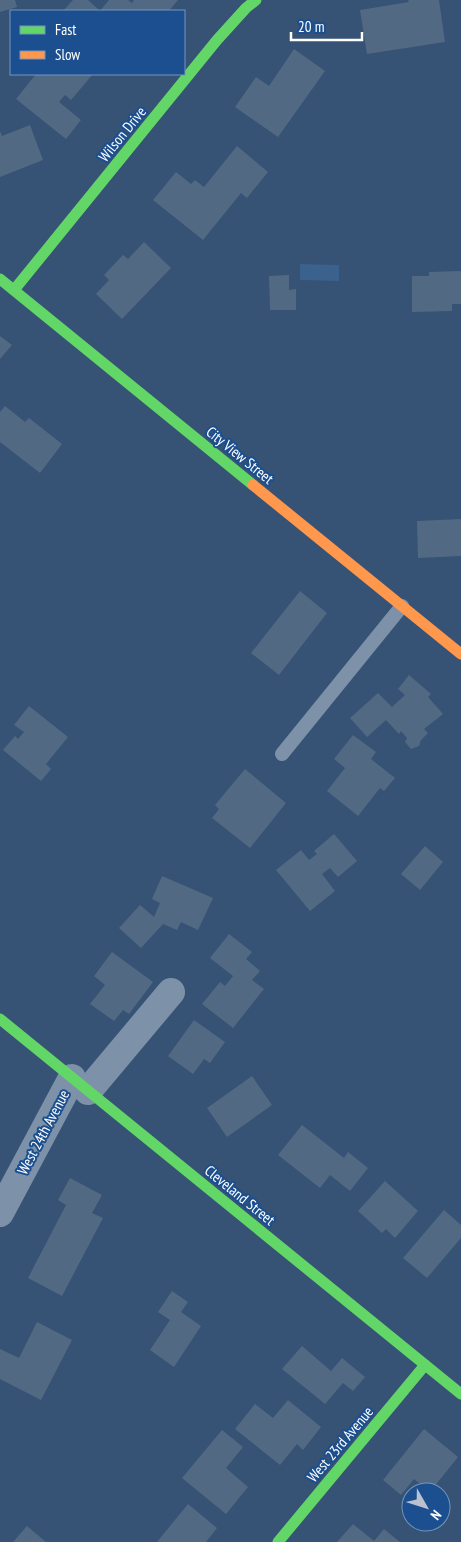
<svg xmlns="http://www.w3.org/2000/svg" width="461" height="1542" font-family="'PT Sans Narrow',sans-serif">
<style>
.water{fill:#3b618d}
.building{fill:#526984}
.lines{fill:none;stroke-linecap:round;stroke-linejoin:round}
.lane{stroke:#7d92a8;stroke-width:14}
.street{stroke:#7d92a8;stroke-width:28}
.fast{stroke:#63d668;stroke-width:11}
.slow{stroke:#ff974d;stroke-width:11}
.labels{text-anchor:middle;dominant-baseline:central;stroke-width:4;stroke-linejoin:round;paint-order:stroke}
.street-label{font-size:15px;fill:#fff;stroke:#1b4f8f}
</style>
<rect width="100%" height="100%" fill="#365274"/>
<path class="water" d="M300,264L339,265V281L300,280Z"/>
<g class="building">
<path d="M0,0H15L17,7L0,12Z"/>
<path d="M73,0H88L100,11L109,0H128L132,3L134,0H178L169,11H63Z"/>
<path d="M408,0H439L445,42L367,54L360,10L409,2Z"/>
<path d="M294,49L325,71L278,137L235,107L256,77L269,86Z"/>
<path d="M36,74H93L71,100L65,95L59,102L81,120L66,139L16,99Z"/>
<path d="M30,125L43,160L0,177V131L2,136Z"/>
<path d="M237,146L268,172L247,198L241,193L203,240L153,200L176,172L191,184L195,180L204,187Z"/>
<path d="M144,242L171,268L122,319L96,294L109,280L104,275L123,255L128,259Z"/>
<path d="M461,271V304H452V311L412,312V276H429V272Z"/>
<path d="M289,275V290L296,289V310H270L269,276Z"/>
<path d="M0,336L12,345L0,359Z"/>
<path d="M5,406L25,422L29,418L62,444L40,473L0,442V412Z"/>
<path d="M461,519V556L418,558L417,521Z"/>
<path d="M300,591L327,613L279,675L251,653Z"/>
<path d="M409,675L431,694L428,697L443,714L424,729L428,733L421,740L419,746L411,749L405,742L407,738L401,731L399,734L386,720L367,737L350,718L378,693L392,707L405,695L398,689Z"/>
<path d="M29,706L68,737L46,764L51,769L41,781L3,750L15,736L18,739L24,732L14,725Z"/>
<path d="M353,735L376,752L371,759L395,778L384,791L380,788L358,816L327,791L345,768L334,759Z"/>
<path d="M245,769L286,803L250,848L212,818L219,809L215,805Z"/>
<path d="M334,834L357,861L338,877L330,868L322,874L335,891L310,911L276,870L301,850L309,860L317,854L314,851Z"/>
<path d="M425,846L443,862L420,890L401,874Z"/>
<path d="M162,876L213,898L198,930L181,922L177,930L163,924L141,948L119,928L140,905L154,917L160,903L152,899Z"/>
<path d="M229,934L252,952L246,959L260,971L252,980L264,989L233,1028L202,1004L220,982L225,986L233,976L210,958Z"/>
<path d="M112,952L153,982L129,1014L123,1010L114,1021L90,1004L105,985L94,976Z"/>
<path d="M194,1020L225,1042L210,1063L204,1059L193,1074L168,1056Z"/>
<path d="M252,1076L272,1105L227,1137L207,1108Z"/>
<path d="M302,1125L344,1158L348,1152L368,1168L350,1191L330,1175L320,1188L278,1155Z"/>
<path d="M70,1178L102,1195L92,1213L103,1218L62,1296L28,1278L66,1205L58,1200Z"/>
<path d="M385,1181L418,1211L395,1238L386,1229L382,1233L358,1211Z"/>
<path d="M444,1210L461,1225V1238L427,1278L403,1258Z"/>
<path d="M172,1291L188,1302L181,1312L201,1326L174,1367L150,1350L170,1320L158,1312Z"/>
<path d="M37,1322L72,1340L41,1400L0,1379V1349L19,1358Z"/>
<path d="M302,1346L331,1371L342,1358L365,1377L353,1391L343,1383L325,1404L282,1369Z"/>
<path d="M288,1400L321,1427L303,1450L297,1444L280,1465L235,1429L255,1404L273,1418Z"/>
<path d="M424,1429L458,1457L430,1492L414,1479L401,1495L383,1480Z"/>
<path d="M222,1430L243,1447L226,1468L248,1487L226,1514L182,1478Z"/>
<path d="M188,1504L217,1528L206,1542H157Z"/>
<path d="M353,1524L374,1541L384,1529L400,1542H337Z"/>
<path d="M27,1526L46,1542H13Z"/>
</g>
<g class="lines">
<path class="lane" d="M282,754L402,606"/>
<g class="street">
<path d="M88,1091L171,992"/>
<path d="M0,1213L72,1078"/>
</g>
<g class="fast">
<path d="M0,279L253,485"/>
<path d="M14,290L217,40L246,8L256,0"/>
<path d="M0,1019L461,1394"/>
<path d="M278,1542L425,1365"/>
</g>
<path class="slow" d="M253,485L461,654"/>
</g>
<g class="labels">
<g class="street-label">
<text transform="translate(122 134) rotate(-51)">Wilson Drive</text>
<text transform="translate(240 455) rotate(39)">City View Street</text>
<text transform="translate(43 1132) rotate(-62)">West 24th Avenue</text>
<text transform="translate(240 1195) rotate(39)">Cleveland Street</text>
<text transform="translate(340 1444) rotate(-50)">West 23rd Avenue</text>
</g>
</g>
<rect x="10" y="10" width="175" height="65" fill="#1b4f8f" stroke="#7695bc"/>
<rect x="20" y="26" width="25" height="8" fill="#63d668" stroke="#7695bc"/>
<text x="55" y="35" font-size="15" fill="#ffffff">Fast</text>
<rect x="20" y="51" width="25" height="8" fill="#ff974d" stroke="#7695bc"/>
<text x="55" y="60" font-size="15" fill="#ffffff">Slow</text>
<g transform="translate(426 1507) rotate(129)"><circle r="24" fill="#1b4f8f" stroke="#7695bc"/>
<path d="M0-4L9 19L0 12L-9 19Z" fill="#b9c2ce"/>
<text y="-8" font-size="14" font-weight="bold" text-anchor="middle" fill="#ffffff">N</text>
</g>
<path d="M291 32v8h71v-8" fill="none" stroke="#ffffff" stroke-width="2.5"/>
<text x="298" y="32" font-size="15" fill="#ffffff" stroke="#1b4f8f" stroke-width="4" paint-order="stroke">20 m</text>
</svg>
